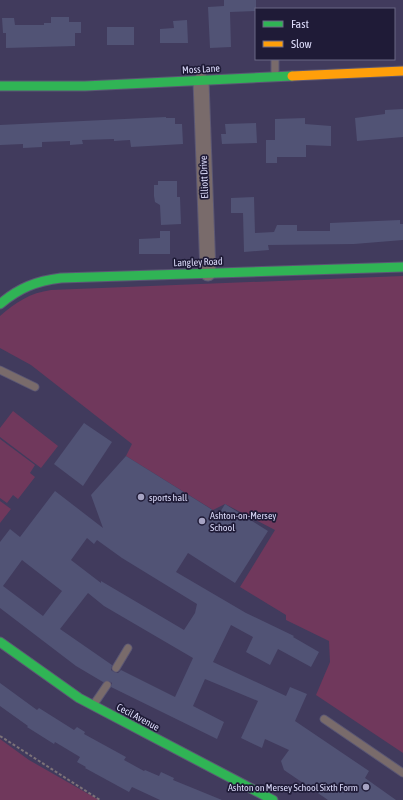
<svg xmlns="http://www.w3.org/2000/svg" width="403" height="800" font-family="'Asap Condensed',sans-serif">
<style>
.green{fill:#70385c}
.building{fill:#515375;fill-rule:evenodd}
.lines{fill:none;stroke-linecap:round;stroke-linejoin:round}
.lane-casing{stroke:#5b5774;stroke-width:9}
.street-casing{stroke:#5b5774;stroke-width:17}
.fast-casing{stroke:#5b5774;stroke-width:11}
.slow-casing{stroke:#5b5774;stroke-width:11}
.path{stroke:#7c7278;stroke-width:2;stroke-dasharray:3 2;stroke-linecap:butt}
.lane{stroke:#796b6b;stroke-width:7}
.street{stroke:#796b6b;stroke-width:15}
.fast{stroke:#30b455;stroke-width:9}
.slow{stroke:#ff9f0a;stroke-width:9}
.poi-dot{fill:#a6a3c3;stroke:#1f1b37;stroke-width:1.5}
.labels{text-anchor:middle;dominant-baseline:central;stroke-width:3.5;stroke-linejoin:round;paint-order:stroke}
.street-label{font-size:10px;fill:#dcdbfa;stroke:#1f1b37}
.poi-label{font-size:10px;fill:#dcdbfa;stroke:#1f1b37;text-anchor:start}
</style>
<rect width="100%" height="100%" fill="#413b5d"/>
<g class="green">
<path d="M403,276V753L316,695L330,662L329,641L286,620V615L240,587L275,530L225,504L213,510L126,456L132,444L31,365L0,348V316C16,302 30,293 51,290Z"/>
<path d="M13,411L58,446L41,468L0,437V428Z"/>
<path d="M0,439L35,465L30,473L35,477L18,499L13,495L7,503L0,498Z"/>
<path d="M0,501L11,509L0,523Z"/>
<path d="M0,739L29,760L99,800H0Z"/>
</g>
<g class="building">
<path d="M224,0H256V11L230,12L231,47L210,48L208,7L224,6Z"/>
<path d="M51,17H69V22H81V33H75V46L6,48V33H3L2,18H14L15,25H44V23H51Z"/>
<path d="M187,20L188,43H160V29L174,28L173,21Z"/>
<rect x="107" y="27" width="27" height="18"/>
<path d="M403,109V137L357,141L355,118L385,114V110Z"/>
<path d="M166,117V118H175V124H182L183,144L131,147L130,140L114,141V139L82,140L83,144L70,145V141L42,142V147L23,148V144L0,145V125Z"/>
<path d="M305,118V124L331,126V146L306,145V157H277V163H266V140H275V119Z"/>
<path d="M256,123L257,143L222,144L221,134H226L225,124Z"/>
<path d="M158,181H177V197H180L181,224L161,225L160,205L155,202L154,196V185H158Z"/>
<path d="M254,197L255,233L274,232L277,225H297V231H330V223L400,220V224H403V240L354,244L268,245L269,250L244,252L243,213H231V198Z"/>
<path d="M160,231H170V254H139V239L160,238Z"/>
<path d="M84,423L112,442L83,486L54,464Z"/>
<path d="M126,456L219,514L225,504L268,531L235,583L188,553L176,572L246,613L294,636L293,637L319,652L311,667L278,649L270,665L246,652L253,637L231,625L213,662L286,696L290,687L307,694L295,721L369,771L365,778L396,800H328L284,770L281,761L289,750L265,739L262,748L241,738L258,701L205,679L193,706L224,722L217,739L111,687L112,683L109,681L103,682L76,666L0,608V542L10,529L20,537L55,491L103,528L91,495ZM87,538L94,544L97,540L122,558L197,604L195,613L184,630L101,581V583L71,560ZM22,560L62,591L43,616L3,586ZM88,593L104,606L193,658L175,697L121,670L118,673L114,672L111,670L112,665L60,629Z"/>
<path d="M0,683L37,710L39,708L74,730L77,727L85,732L84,734L126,757L124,760L144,771L145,770L159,776L161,772L174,778L173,780L222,800H160L132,787L129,792L85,768L86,767L77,762L80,757L55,742L54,744L27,727L28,726L0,706Z"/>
</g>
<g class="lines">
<g class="lane-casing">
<g id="lane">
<path d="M275,74V59"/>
<path d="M0,370L35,387"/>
<path d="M116,668L128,648"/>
<path d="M94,704L107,685"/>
<path d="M324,719L403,773"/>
</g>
</g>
<g class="street-casing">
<path id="street" d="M201,81L208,273"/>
</g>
<g class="fast-casing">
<g id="fast">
<path d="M0,86H85L292,76"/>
<path d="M0,304C19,288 36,281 61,278L403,267"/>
<path d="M0,642L79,698L273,800"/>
</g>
</g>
<g class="slow-casing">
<path id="slow" d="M292,76L403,71"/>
</g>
<path class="path" d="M0,736L100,800"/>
<use href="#lane" class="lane"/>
<use href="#street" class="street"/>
<use href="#fast" class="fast"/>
<use href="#slow" class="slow"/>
</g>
<g class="poi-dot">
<circle cx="141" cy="497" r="4"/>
<circle cx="202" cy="521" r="4"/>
<circle cx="366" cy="787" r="4"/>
</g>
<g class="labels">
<g class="street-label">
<text transform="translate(201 69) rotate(-3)">Moss Lane</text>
<text transform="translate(204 177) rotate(-92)">Elliott Drive</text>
<text transform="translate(198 262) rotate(-2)">Langley Road</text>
<text transform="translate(138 717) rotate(28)">Cecil Avenue</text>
</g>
<g class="poi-label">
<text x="149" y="497">sports hall</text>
<text x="210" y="515">Ashton-on-Mersey<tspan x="210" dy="12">School</tspan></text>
<text x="358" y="787" text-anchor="end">Ashton on Mersey School Sixth Form</text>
</g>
</g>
<rect x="255" y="8" width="140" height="52" fill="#1f1b37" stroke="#6b6885"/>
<rect x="263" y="21" width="20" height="6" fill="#30b455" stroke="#6b6885"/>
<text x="291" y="28" font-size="12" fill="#dcdbfa">Fast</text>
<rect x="263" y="41" width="20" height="6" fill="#ff9f0a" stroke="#6b6885"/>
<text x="291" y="48" font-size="12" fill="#dcdbfa">Slow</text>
</svg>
